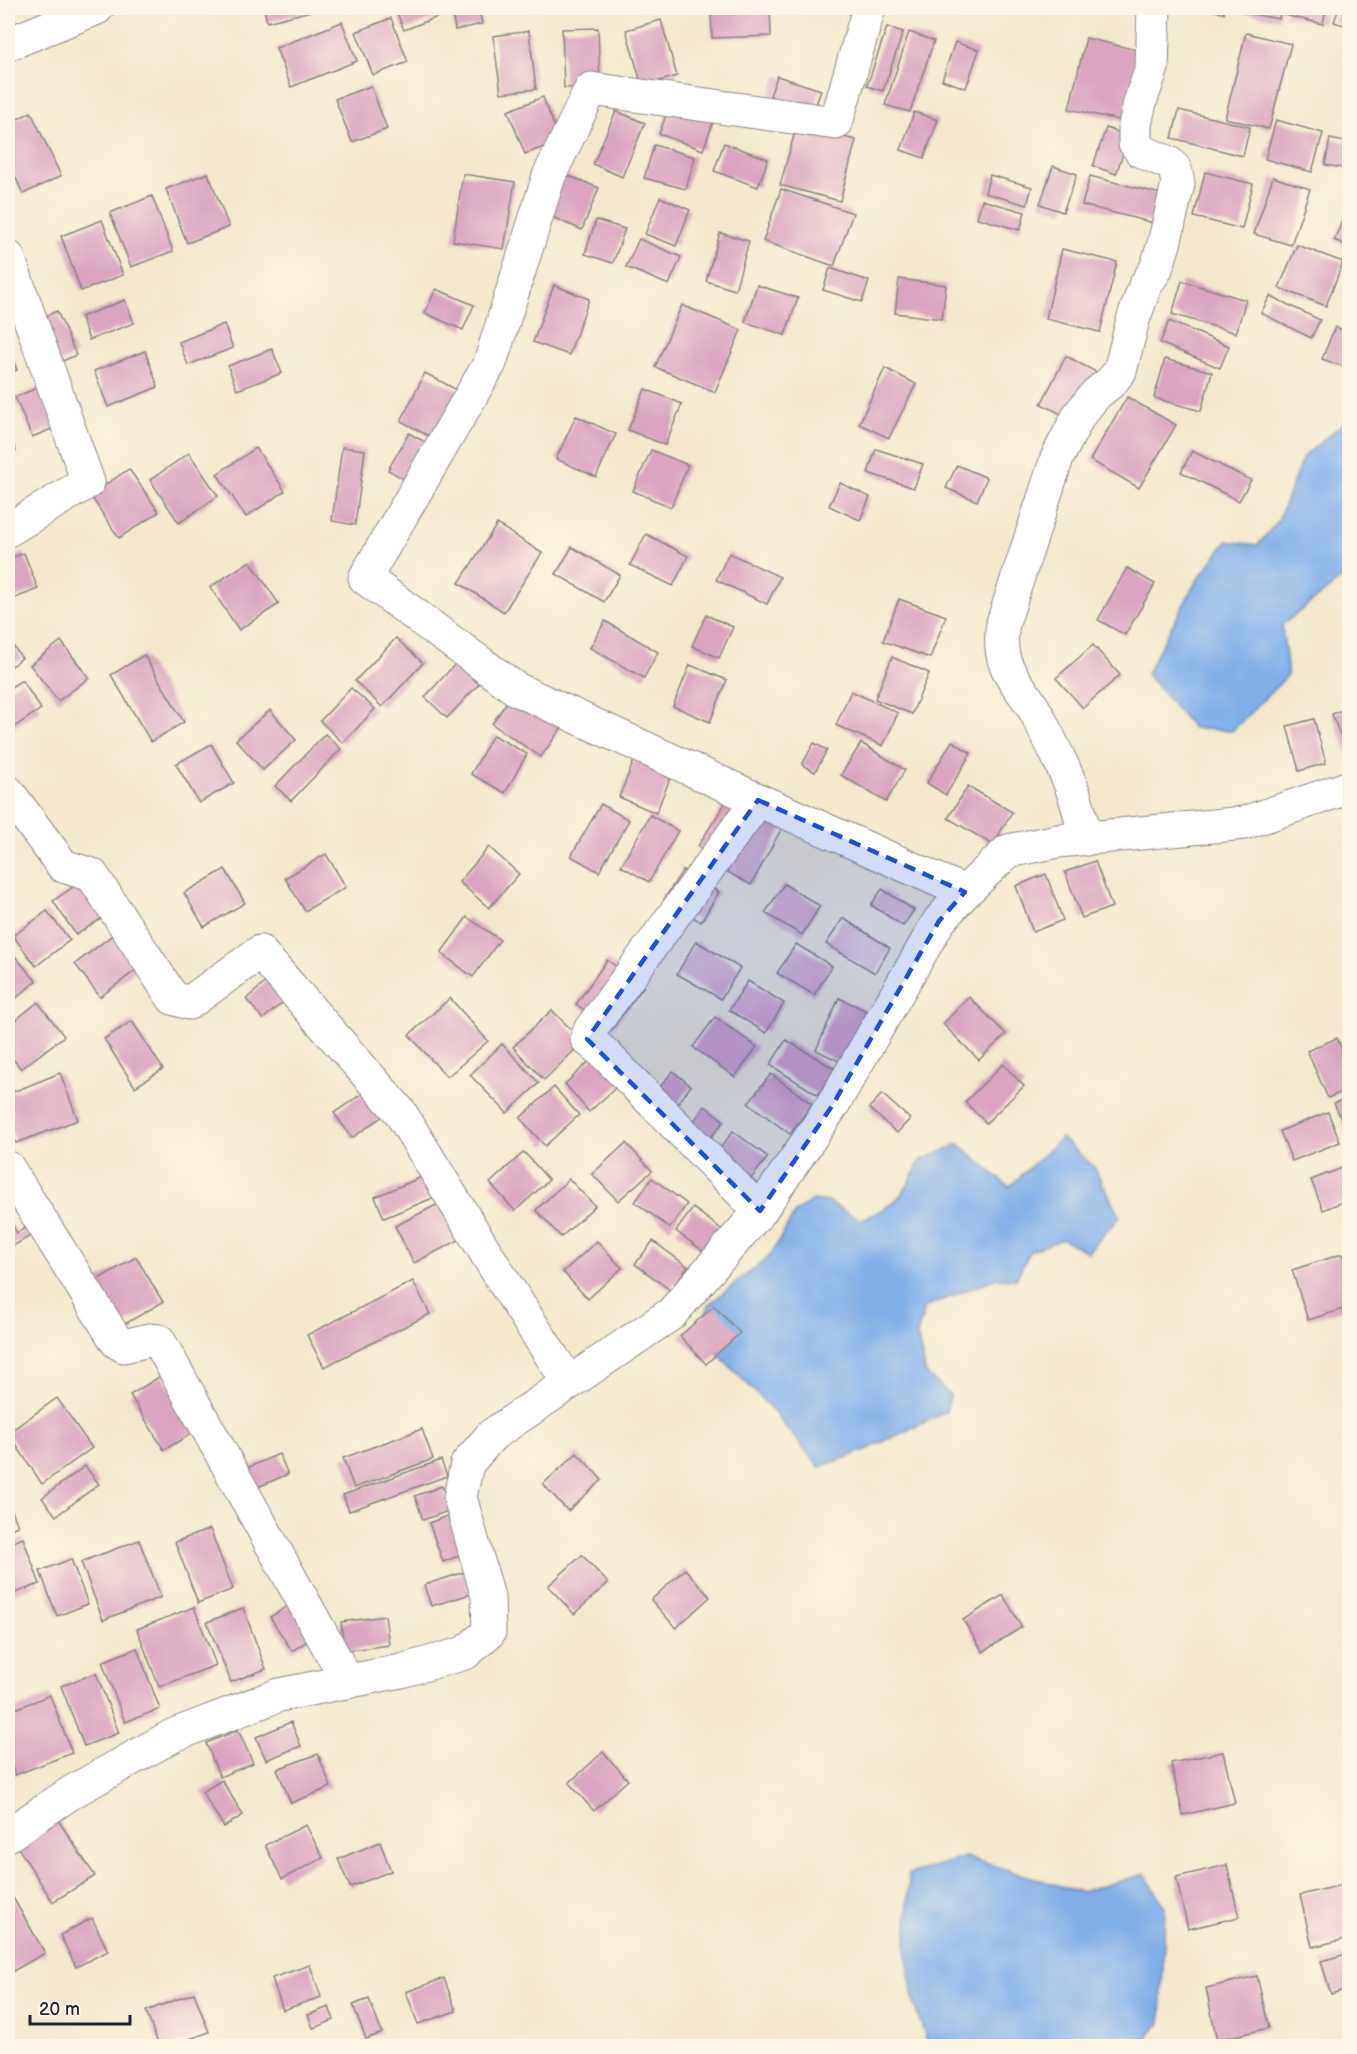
<svg xmlns="http://www.w3.org/2000/svg" width="1357" height="2054" font-family="'Balsamiq Sans',sans-serif">
<style>
.water{fill:#7faee9;stroke:#506892;stroke-width:1.5}
.building{fill:#d8a4bf}
.lines{fill:none;stroke-linecap:round;stroke-linejoin:round}
.minor-casing{stroke:#8a8584;stroke-width:35}
.minor{stroke:#fff;stroke-width:33}
.marked{fill:#1d4ed8;fill-opacity:0.2;stroke:#1d4ed8;stroke-width:4.5;stroke-dasharray:12 8;stroke-linejoin:round}
</style>
<rect width="100%" height="100%" fill="#fcf5e5"/>
<filter id="ink" filterUnits="userSpaceOnUse"><feTurbulence type="fractalNoise" baseFrequency=".0167" numOctaves="2"/><feDisplacementMap in="SourceGraphic" scale="12" xChannelSelector="R" yChannelSelector="G"/><feConvolveMatrix kernelMatrix="1 2 1 2 8 2 1 2 1" color-interpolation-filters="sRGB"/></filter>
<filter id="wash" filterUnits="userSpaceOnUse"><feTurbulence type="fractalNoise" baseFrequency=".008" numOctaves="4" result="noise"/><feDisplacementMap in="SourceGraphic" scale="24" xChannelSelector="R" yChannelSelector="G"/><feGaussianBlur stdDeviation="1.35" result="paint"/><feColorMatrix in="noise" values="0 0 0 0 0 0 0 0 0 0 0 0 0 0 0 0 0 1.4 0 .05"/><feComposite in="paint" operator="in"/></filter>
<g filter="url(#wash)">
<rect width="100%" height="100%" fill="#f3e8ce"/>
<g class="water">
<path d="M1349,420V573L1282,625L1288,675L1232,731L1193,728L1146,674L1196,582L1227,541L1258,545L1278,521L1303,457L1346,421Z"/>
<path d="M1061,1138L1094,1167L1120,1217L1088,1252L1063,1239L1030,1251L1016,1279L997,1278L925,1307L917,1335L926,1374L950,1395L946,1412L866,1450L819,1467L767,1404L711,1347L702,1329L708,1305L770,1256L795,1213L812,1200L829,1202L860,1220C899,1204 902,1198 920,1161L959,1144L1009,1187Z"/>
<path d="M965,1857L1080,1892L1145,1874L1165,1907L1161,2023L1138,2046H929L914,2004L906,1950L909,1874Z"/>
</g>
<g id="blocks">
<g class="building">
<path d="M264,8H310L311,11L267,22Z"/>
<path d="M395,8H436L440,16L404,30Z"/>
<path d="M451,8H479L482,24L455,30Z"/>
<path d="M711,8H770L771,36L712,38Z"/>
<path d="M1203,8H1225L1224,13Z"/>
<path d="M1241,8H1281L1279,19L1240,12Z"/>
<path d="M1286,8H1326L1323,24L1284,15Z"/>
<path d="M1339,8H1350V27L1334,22Z"/>
<path d="M391,18L408,62L373,75L356,32Z"/>
<path d="M661,20L677,76L642,86L626,30Z"/>
<path d="M342,22L357,61L291,87L276,48Z"/>
<path d="M887,27L903,32L883,91L867,86Z"/>
<path d="M598,28L600,86L564,88L562,29Z"/>
<path d="M529,31L536,89L501,93L493,36Z"/>
<path d="M909,32L934,41L910,112L885,105Z"/>
<path d="M1246,33L1291,44L1269,129L1225,118Z"/>
<path d="M1086,38L1141,51L1124,121L1069,109Z"/>
<path d="M955,42L979,50L966,88L942,80Z"/>
<path d="M777,76L821,90L814,111L770,96Z"/>
<path d="M371,86L387,129L352,142L335,99Z"/>
<path d="M543,97L560,141L525,154L508,111Z"/>
<path d="M669,107L713,122L703,150L659,134Z"/>
<path d="M1179,110L1250,127L1243,156L1172,138Z"/>
<path d="M616,111L645,123L622,177L593,164Z"/>
<path d="M31,112L61,176L23,194L8,160V124Z"/>
<path d="M914,112L938,120L924,158L901,150Z"/>
<path d="M1276,120L1323,133L1312,172L1265,159Z"/>
<path d="M797,125L856,140L840,201L780,185Z"/>
<path d="M1106,128L1129,136L1116,174L1093,166Z"/>
<path d="M1330,139L1350,143V169L1325,165Z"/>
<path d="M724,143L768,159L758,187L714,171Z"/>
<path d="M654,145L695,157L686,189L644,178Z"/>
<path d="M1053,166L1077,174L1063,212L1040,204Z"/>
<path d="M1205,172L1253,184L1242,229L1194,217Z"/>
<path d="M208,173L229,227L187,243L166,189Z"/>
<path d="M562,173L599,188L582,230L545,214Z"/>
<path d="M463,174L515,182L504,249L453,241Z"/>
<path d="M990,175L1032,187L1027,205L985,193Z"/>
<path d="M1090,176L1161,194L1154,223L1082,205Z"/>
<path d="M1273,177L1310,189L1291,245L1254,234Z"/>
<path d="M781,189L853,213L834,266L763,241Z"/>
<path d="M152,196L173,251L131,267L110,213Z"/>
<path d="M660,197L690,210L676,246L645,234Z"/>
<path d="M982,200L1025,212L1020,230L977,218Z"/>
<path d="M1350,204V247L1334,240Z"/>
<path d="M102,220L123,275L81,291L61,236Z"/>
<path d="M596,220L625,229L613,263L585,254Z"/>
<path d="M720,233L749,241L735,290L706,281Z"/>
<path d="M639,239L681,257L669,285L626,267Z"/>
<path d="M1297,245L1343,262L1326,306L1279,288Z"/>
<path d="M1062,249L1117,262L1100,332L1046,319Z"/>
<path d="M830,268L869,281L862,302L823,290Z"/>
<path d="M899,279L946,285L942,319L895,313Z"/>
<path d="M1182,281L1246,300L1236,333L1172,314Z"/>
<path d="M554,285L589,299L569,355L533,342Z"/>
<path d="M757,285L798,298L785,335L745,322Z"/>
<path d="M436,289L474,305L463,330L425,313Z"/>
<path d="M1270,296L1320,320L1311,338L1261,313Z"/>
<path d="M125,300L134,323L89,340L81,317Z"/>
<path d="M682,305L741,330L715,392L655,367Z"/>
<path d="M57,311L76,355L54,365L35,321Z"/>
<path d="M1169,321L1229,346L1220,368L1160,343Z"/>
<path d="M224,324L233,348L188,365L179,342Z"/>
<path d="M1335,327L1350,333V369L1322,359Z"/>
<path d="M8,345L17,370L8,374Z"/>
<path d="M272,349L282,373L237,390L228,366Z"/>
<path d="M145,351L158,387L108,407L94,371Z"/>
<path d="M1066,356L1098,373L1073,420L1041,404Z"/>
<path d="M1165,359L1212,372L1201,411L1154,398Z"/>
<path d="M885,368L916,384L889,438L859,424Z"/>
<path d="M425,373L459,391L434,439L401,421Z"/>
<path d="M42,386L59,426L32,437L15,397Z"/>
<path d="M645,389L682,404L665,445L628,430Z"/>
<path d="M1127,397L1176,425L1139,488L1090,460Z"/>
<path d="M576,416L616,434L596,477L556,459Z"/>
<path d="M8,431L16,451L8,454Z"/>
<path d="M409,433L432,446L411,483L388,470Z"/>
<path d="M342,447L365,450L355,525L332,521Z"/>
<path d="M256,448L285,491L246,517L217,474Z"/>
<path d="M876,449L923,464L914,488L868,473Z"/>
<path d="M651,450L688,465L671,507L633,491Z"/>
<path d="M1192,451L1251,480L1239,501L1181,472Z"/>
<path d="M189,453L218,496L179,523L150,480Z"/>
<path d="M957,465L987,478L977,501L946,488Z"/>
<path d="M129,469L159,512L119,538L90,495Z"/>
<path d="M840,483L870,497L860,520L829,506Z"/>
<path d="M497,524L542,553L504,612L459,583Z"/>
<path d="M646,534L688,556L673,586L630,565Z"/>
<path d="M572,547L620,575L604,602L556,574Z"/>
<path d="M24,553L38,589L8,601V559Z"/>
<path d="M729,553L780,577L767,604L716,580Z"/>
<path d="M250,561L279,604L239,630L210,587Z"/>
<path d="M1127,568L1155,584L1125,635L1098,620Z"/>
<path d="M899,599L946,616L930,658L883,641Z"/>
<path d="M706,615L733,627L719,658L692,646Z"/>
<path d="M605,621L658,652L644,678L590,648Z"/>
<path d="M396,638L423,663L382,707L355,681Z"/>
<path d="M8,639L22,658L8,669Z"/>
<path d="M61,641L89,678L58,701L30,665Z"/>
<path d="M1093,645L1120,675L1083,708L1056,678Z"/>
<path d="M144,655L184,722L151,742L111,675Z"/>
<path d="M892,657L929,673L912,714L875,699Z"/>
<path d="M456,663L479,684L447,718L425,697Z"/>
<path d="M690,665L727,680L710,722L673,706Z"/>
<path d="M22,680L41,709L8,731V689Z"/>
<path d="M351,688L375,709L343,743L320,721Z"/>
<path d="M851,691L898,713L883,746L836,725Z"/>
<path d="M513,693L562,727L541,757L492,724Z"/>
<path d="M1350,707V752L1347,753L1332,714Z"/>
<path d="M270,710L296,740L263,770L236,740Z"/>
<path d="M1314,719L1326,763L1299,771L1287,726Z"/>
<path d="M325,734L341,749L291,801L275,786Z"/>
<path d="M493,735L527,754L505,793L471,774Z"/>
<path d="M952,741L971,753L946,795L927,783Z"/>
<path d="M814,743L827,750L815,772L802,765Z"/>
<path d="M861,743L905,770L886,802L841,775Z"/>
<path d="M211,744L234,783L199,803L176,764Z"/>
<path d="M636,756L673,771L656,813L619,797Z"/>
<path d="M968,786L1012,812L993,845L948,818Z"/>
<path d="M731,794L745,804L712,855L698,846Z"/>
<path d="M601,804L629,820L599,872L571,856Z"/>
<path d="M756,812L783,826L751,885L724,870Z"/>
<path d="M650,815L678,831L649,882L621,866Z"/>
<path d="M489,847L519,874L489,908L459,882Z"/>
<path d="M326,854L346,887L305,911L285,878Z"/>
<path d="M1095,861L1112,907L1082,918L1065,872Z"/>
<path d="M225,869L245,903L204,927L184,893Z"/>
<path d="M683,870L719,892L701,922L664,899Z"/>
<path d="M1046,874L1063,920L1033,932L1016,886Z"/>
<path d="M86,878L110,913L76,935L53,901Z"/>
<path d="M784,884L820,906L802,935L765,913Z"/>
<path d="M882,889L914,910L903,926L871,905Z"/>
<path d="M47,911L70,940L36,966L13,936Z"/>
<path d="M467,917L500,940L473,977L441,953Z"/>
<path d="M843,918L890,948L875,973L826,944Z"/>
<path d="M118,931L144,964L100,997L75,964Z"/>
<path d="M696,941L740,968L721,999L677,974Z"/>
<path d="M796,944L832,966L814,995L777,973Z"/>
<path d="M8,948L36,981L13,1001L8,995Z"/>
<path d="M607,960L644,986L611,1030L576,1004Z"/>
<path d="M274,975L292,995L263,1019L246,999Z"/>
<path d="M748,981L784,1003L766,1033L729,1010Z"/>
<path d="M969,997L1006,1034L979,1060L943,1024Z"/>
<path d="M450,998L488,1041L447,1077L409,1035Z"/>
<path d="M839,998L867,1011L843,1063L816,1050Z"/>
<path d="M38,1002L64,1036L21,1069L8,1053V1026Z"/>
<path d="M552,1010L583,1042L544,1080L513,1047Z"/>
<path d="M715,1017L757,1047L735,1077L693,1047Z"/>
<path d="M132,1021L163,1069L135,1087L104,1039Z"/>
<path d="M1337,1038L1350,1068V1088L1328,1098L1307,1051Z"/>
<path d="M786,1040L835,1069L818,1095L770,1065Z"/>
<path d="M502,1044L539,1083L507,1113L470,1075Z"/>
<path d="M598,1053L623,1081L589,1112L565,1084Z"/>
<path d="M1003,1064L1024,1086L986,1123L965,1102Z"/>
<path d="M673,1071L691,1086L674,1108L655,1093Z"/>
<path d="M60,1073L78,1120L16,1143L8,1122V1094Z"/>
<path d="M771,1074L812,1104L790,1134L748,1103Z"/>
<path d="M554,1087L579,1115L545,1146L520,1118Z"/>
<path d="M366,1091L383,1116L352,1138L334,1113Z"/>
<path d="M882,1094L910,1119L897,1133L869,1108Z"/>
<path d="M1350,1097V1139L1334,1103Z"/>
<path d="M705,1106L724,1121L706,1143L688,1129Z"/>
<path d="M1328,1112L1340,1142L1292,1161L1280,1131Z"/>
<path d="M733,1131L768,1157L750,1180L715,1155Z"/>
<path d="M626,1143L652,1171L618,1201L592,1174Z"/>
<path d="M524,1152L549,1180L515,1211L490,1183Z"/>
<path d="M1350,1165V1199L1323,1210L1311,1180Z"/>
<path d="M424,1176L433,1198L384,1218L375,1197Z"/>
<path d="M652,1178L687,1204L670,1228L635,1202Z"/>
<path d="M569,1179L595,1206L561,1237L536,1210Z"/>
<path d="M444,1201L463,1238L414,1263L395,1226Z"/>
<path d="M693,1208L728,1234L711,1257L676,1231Z"/>
<path d="M8,1217L17,1233L34,1222L39,1231L8,1249Z"/>
<path d="M597,1241L622,1268L588,1299L563,1272Z"/>
<path d="M653,1241L688,1267L670,1290L635,1264Z"/>
<path d="M1342,1254L1350,1277V1307L1308,1320L1292,1270Z"/>
<path d="M136,1257L163,1302L118,1328L92,1283Z"/>
<path d="M413,1281L430,1314L324,1367L307,1335Z"/>
<path d="M714,1306L740,1333L706,1364L680,1336Z"/>
<path d="M162,1375L196,1431L164,1450L130,1395Z"/>
<path d="M57,1398L92,1448L42,1484L8,1433Z"/>
<path d="M422,1429L433,1459L354,1488L343,1458Z"/>
<path d="M577,1453L602,1480L568,1511L543,1484Z"/>
<path d="M279,1454L288,1474L249,1491L240,1471Z"/>
<path d="M441,1460L447,1476L349,1511L343,1495Z"/>
<path d="M85,1466L99,1484L56,1516L42,1498Z"/>
<path d="M442,1486L451,1510L423,1520L415,1496Z"/>
<path d="M8,1500L18,1526L8,1530Z"/>
<path d="M452,1514L466,1553L443,1562L429,1523Z"/>
<path d="M210,1529L233,1589L198,1603L175,1542Z"/>
<path d="M23,1538L40,1584L9,1595L8,1544Z"/>
<path d="M139,1540L161,1597L103,1620L81,1562Z"/>
<path d="M582,1555L608,1583L574,1614L548,1586Z"/>
<path d="M71,1559L88,1604L57,1616L40,1571Z"/>
<path d="M685,1569L710,1597L676,1628L651,1600Z"/>
<path d="M465,1572L471,1594L431,1606L424,1585Z"/>
<path d="M1003,1595L1022,1627L983,1652L963,1620Z"/>
<path d="M291,1604L312,1638L292,1651L270,1617Z"/>
<path d="M194,1607L216,1665L159,1687L137,1629Z"/>
<path d="M243,1608L266,1669L231,1682L207,1622Z"/>
<path d="M385,1616L389,1645L344,1651L341,1622Z"/>
<path d="M137,1648L160,1709L125,1722L102,1662Z"/>
<path d="M96,1673L119,1733L84,1746L61,1686Z"/>
<path d="M50,1695L72,1753L15,1775L8,1757V1712Z"/>
<path d="M291,1722L301,1746L266,1760L256,1737Z"/>
<path d="M238,1730L253,1763L220,1777L206,1743Z"/>
<path d="M603,1752L628,1780L594,1811L569,1783Z"/>
<path d="M1223,1752L1235,1803L1183,1815L1171,1763Z"/>
<path d="M318,1754L331,1787L291,1803L277,1769Z"/>
<path d="M222,1780L243,1815L224,1827L202,1792Z"/>
<path d="M58,1820L95,1876L53,1902L17,1846Z"/>
<path d="M306,1825L323,1858L282,1879L265,1845Z"/>
<path d="M380,1842L391,1871L350,1887L338,1859Z"/>
<path d="M1227,1865L1239,1917L1188,1929L1176,1877Z"/>
<path d="M1350,1883V1938L1312,1947L1300,1895Z"/>
<path d="M8,1889L45,1953L8,1974Z"/>
<path d="M92,1918L108,1951L76,1967L60,1935Z"/>
<path d="M1350,1953V1988L1331,1994L1321,1961Z"/>
<path d="M310,1965L321,1997L283,2010L272,1978Z"/>
<path d="M1257,1976L1269,2028L1217,2040L1206,1988Z"/>
<path d="M444,1978L456,2011L418,2024L406,1992Z"/>
<path d="M194,1993L209,2032L171,2046H159L146,2011Z"/>
<path d="M369,1999L382,2033L366,2039L353,2005Z"/>
<path d="M329,2007L334,2020L313,2028L308,2015Z"/>
</g>
</g>
</g>
<g filter="url(#ink)">
<use href="#blocks" fill-opacity="0" stroke="#8a8584" stroke-width="1.5"/>
<g class="lines">
<g class="minor-casing">
<g id="minor">
<path d="M869,8L836,123L591,89L549,176L490,363L365,578L516,689L758,800L965,892"/>
<path d="M8,44L97,8"/>
<path d="M8,257L88,482L8,530"/>
<path d="M8,792L63,866L92,875L173,998L189,1003L260,952L400,1112L502,1279L569,1383"/>
<path d="M758,800L590,1030L587,1039L604,1053L760,1211"/>
<path d="M1086,839C1082,824 1079,808 1074,794C1065,768 1051,743 1039,718C1020,680 995,672 1003,623L1057,458L1079,415L1096,394L1111,382L1120,371L1133,320L1145,286L1156,269L1164,244L1178,184L1176,173L1174,168L1169,163L1141,151L1135,143V125L1140,102L1152,68L1154,8"/>
<path d="M8,1168L117,1342L124,1346L149,1340L159,1341L348,1682"/>
<path d="M8,1835L72,1792L174,1735L279,1695L401,1671L465,1653L489,1632L488,1597L460,1497L467,1464L492,1435L671,1314L760,1211L832,1106L939,921L965,892L1008,851L1058,841L1244,823L1350,787"/>
</g>
</g>
<use href="#minor" class="minor"/>
</g>
</g>
<path class="marked" d="M758,800L965,892L939,921L832,1106L760,1211L587,1039Z"/>
<rect width="1357" height="2054" fill="none" stroke="#fcf5e5" stroke-width="30"/>
<path d="M30 2015v9h100v-9" fill="none" stroke="#22223b" stroke-width="3"/>
<text x="39" y="2015" font-size="18" fill="#22223b" stroke="#fcf5e5" stroke-width="4.5" paint-order="stroke">20 m</text>
</svg>
